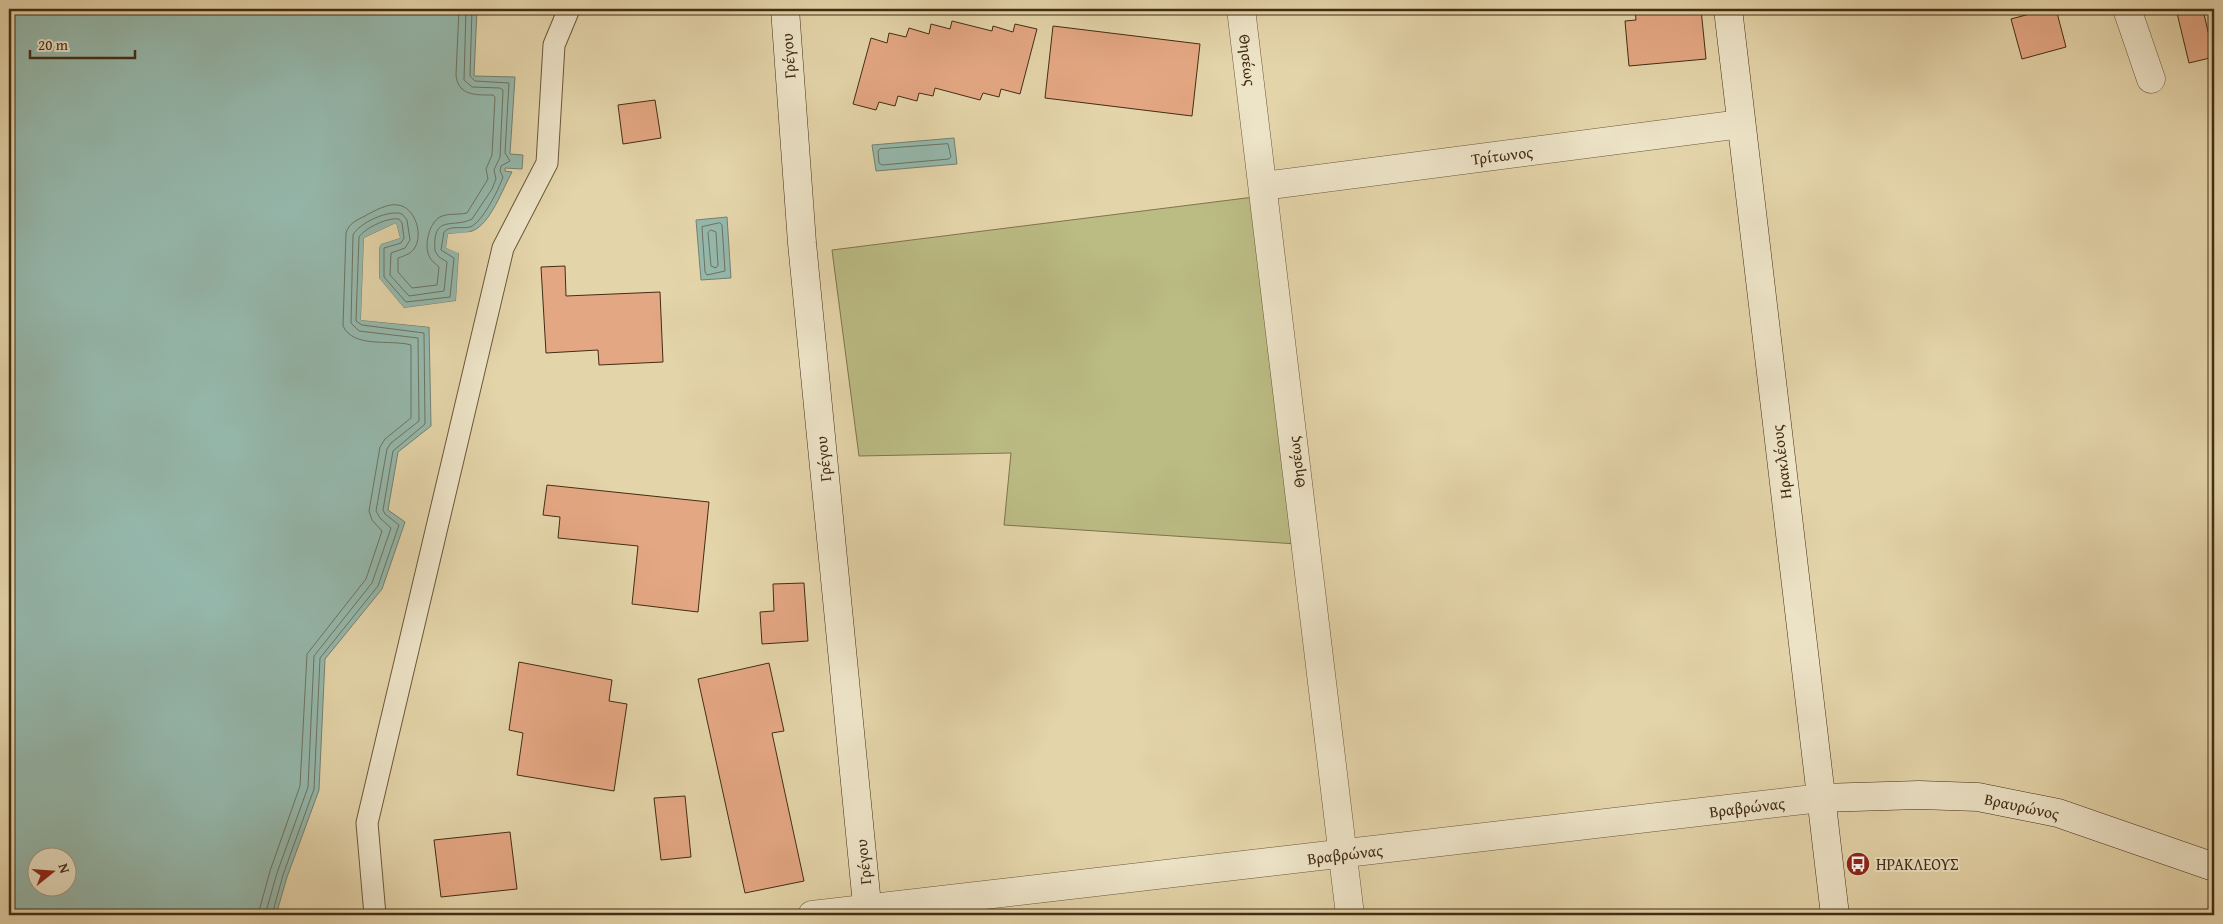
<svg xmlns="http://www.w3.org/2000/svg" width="2223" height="924" font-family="'Gentium Book Plus',serif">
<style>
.green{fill:#bbbb84;stroke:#7f744c}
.water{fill:#95b8ac;stroke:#74806f;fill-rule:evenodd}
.pier{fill:#e4d4a9}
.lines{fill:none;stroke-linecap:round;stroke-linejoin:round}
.shore{stroke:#6c7260;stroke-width:1}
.building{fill:#e4a783;stroke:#432d14}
.pedestrian-casing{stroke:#6b5739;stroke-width:23}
.minor-casing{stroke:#6b5739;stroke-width:29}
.secondary-casing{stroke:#432d14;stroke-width:29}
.pedestrian{stroke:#ede3c7;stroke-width:21}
.minor{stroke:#ede3c7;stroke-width:28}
.secondary{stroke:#ede3c7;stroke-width:28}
.labels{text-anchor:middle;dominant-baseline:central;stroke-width:4;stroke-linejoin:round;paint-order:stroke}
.street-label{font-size:16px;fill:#432d14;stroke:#ede3c7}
.poi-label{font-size:16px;fill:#432d14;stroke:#ede3c7;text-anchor:start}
</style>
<rect width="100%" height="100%" fill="#e4d4a9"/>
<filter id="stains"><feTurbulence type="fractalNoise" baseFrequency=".004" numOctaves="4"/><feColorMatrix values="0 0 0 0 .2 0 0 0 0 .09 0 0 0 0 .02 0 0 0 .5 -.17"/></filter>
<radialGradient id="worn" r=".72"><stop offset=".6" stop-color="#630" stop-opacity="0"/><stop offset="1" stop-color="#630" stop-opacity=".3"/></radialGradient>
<path class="green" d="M1254,197L1297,544L1004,525L1011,453L859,456L832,250Z"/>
<g class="water">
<path d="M9,9H477L474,76L515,77L510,154L523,155L522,169L505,168V171L512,172C503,188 490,225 472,231C465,234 456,233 448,234L446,248L459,252L456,301L404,308L379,278V248L381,244L400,238L396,223L364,238L361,320L429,327L431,426L398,452L388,510L405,522L382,589L325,659L319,790L287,877L276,915H9ZM38,856H68V886H38Z"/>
<path d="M954,138L957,164L876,171L872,145Z"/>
<path d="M727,217L731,278L701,280L696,220Z"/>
</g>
<path class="pier" d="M396,223L400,238L381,244L379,248V278L404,308L456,301L459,253L446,248L448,234L471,232V234L450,236L448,247L462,252L458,303L404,310L376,279L377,247L380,241L397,236L395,226L366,239L364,318L430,325L432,327L361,320L364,238Z"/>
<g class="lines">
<g class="shore">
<path d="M948,144L951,157L949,159L882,165L879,163L878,151L880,149Z"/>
<path d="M720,223L722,225L725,271L707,275L705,272L702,227Z"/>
<path d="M711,230L716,232L718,265L716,268L711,266L708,233Z"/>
<path d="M258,915L270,871L300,786L307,654L366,579L382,531L372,520L369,511L380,447L385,439L411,418V345C391,339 354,349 343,326L346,233C349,223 357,220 365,216C374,211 388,203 398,205C415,207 424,235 414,249C410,254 404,256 398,258V272L412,288L437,285L439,267C436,264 431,261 429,256C424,245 429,223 440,217C448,213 458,215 467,213L488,179L486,169L492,155L495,97L493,95C476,95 458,96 456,75L459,9"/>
<path d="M265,915L277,873L308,787L314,656L372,583L391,528L380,518L376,511L387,449L391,443L419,421L418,338L359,331L351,323L353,235C359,223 389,209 402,214L407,220L410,240L405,248L391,253L390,275L409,296L444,291L447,262L439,257L435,251C432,213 453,229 472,219L492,189L496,179L494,170L500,157L503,90L500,88L472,87L464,80L466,9"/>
<path d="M272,915L283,875L314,789L320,658L378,586L399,525L385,514L383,510L393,451L425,424L424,333L362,325L356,321L359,237C365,228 388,217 399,219L402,223L404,238L401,243L384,248V277L406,302L450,297L454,258L441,250L444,232C450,225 462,229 470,227C482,223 499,189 503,177L500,171L501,166L510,161L505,153L509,83L475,81L470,76L472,9"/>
</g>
</g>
<g class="building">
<path d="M1635,9H1701L1706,59L1629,66L1625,21L1636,20Z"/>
<path d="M2048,9H2056L2066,47L2022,59L2011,19Z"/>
<path d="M2176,9H2207L2203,10L2214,57L2189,63Z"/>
<path d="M952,21L992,31L993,26L1013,32L1015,24L1037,29L1020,94L1001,89L999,97L983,93L980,100L935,88L933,96L919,93L917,101L898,96L895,106L879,102L876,110L853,104L871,38L887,43L889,33L906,37L909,28L929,34L931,24L950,29Z"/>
<path d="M1053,26L1200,44L1192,116L1045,98Z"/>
<path d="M655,100L661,138L623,144L618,105Z"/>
<path d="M565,266L566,296L660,292L663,362L599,365L598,350L546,353L541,267Z"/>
<path d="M547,485L709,502L698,612L632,604L638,546L558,538L560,517L543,515Z"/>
<path d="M804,583L808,641L762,644L760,612L774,611L773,584Z"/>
<path d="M519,662L612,680L609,701L627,704L614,791L517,775L523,733L509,730Z"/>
<path d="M769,663L784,731L772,733L804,881L745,893L698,679Z"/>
<path d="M685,796L691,857L661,860L654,798Z"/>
<path d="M510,832L517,889L441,897L434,840Z"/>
</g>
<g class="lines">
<g class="pedestrian-casing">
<path id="pedestrian" d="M375,915L367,823L503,248L547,163L554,45L569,9"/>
</g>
<g class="minor-casing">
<g id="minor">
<path d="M1241,9L1350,915"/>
<path d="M2127,9L2151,79"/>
<path d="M1263,186L1741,124"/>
<path d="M812,915L1821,798"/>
</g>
</g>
<g class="secondary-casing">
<g id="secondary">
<path d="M785,9L802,243L868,915"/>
<path d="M1728,9L1835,915"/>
<path d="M1821,798L1919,795L1978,797L2058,813L2214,867"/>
</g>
</g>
<use href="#pedestrian" class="pedestrian"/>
<use href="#minor" class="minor"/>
<use href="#secondary" class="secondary"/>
</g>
<defs>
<g id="bus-disc" transform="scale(1.25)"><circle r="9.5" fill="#8f2418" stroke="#ede3c7"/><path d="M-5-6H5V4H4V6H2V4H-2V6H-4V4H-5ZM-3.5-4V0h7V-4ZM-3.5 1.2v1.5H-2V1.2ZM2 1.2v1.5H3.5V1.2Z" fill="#fff"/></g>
</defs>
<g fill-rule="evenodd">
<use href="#bus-disc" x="1858" y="864"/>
</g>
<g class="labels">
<g class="street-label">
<text transform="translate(788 56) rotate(-94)">Γρέγου</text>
<text transform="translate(1248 60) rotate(83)">Θησέως</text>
<text transform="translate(1502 155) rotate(-7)">Τρίτωνος</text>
<text transform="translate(823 459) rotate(-96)">Γρέγου</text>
<text transform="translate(1296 462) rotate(-97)">Θησέως</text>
<text transform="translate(1781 462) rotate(-97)">Ηρακλέους</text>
<text transform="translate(2022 806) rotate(12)">Βραυρώνος</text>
<text transform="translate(1747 807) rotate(-7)">Βραβρώνας</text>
<text transform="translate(1345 854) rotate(-7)">Βραβρώνας</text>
<text transform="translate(863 862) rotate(-96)">Γρέγου</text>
</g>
<g class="poi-label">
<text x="1876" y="864">ΗΡΑΚΛΕΟΥΣ</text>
</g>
</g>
<rect width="2223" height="924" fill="none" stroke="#e4d4a9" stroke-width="30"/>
<rect x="10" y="10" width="2203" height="904" fill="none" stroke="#432d14" stroke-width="2.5"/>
<rect x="15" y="15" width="2193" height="894" fill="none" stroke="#432d14"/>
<g transform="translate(52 872) rotate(73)"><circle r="24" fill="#ede3c7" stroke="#a99a7f"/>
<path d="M0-4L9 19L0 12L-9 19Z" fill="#8f2418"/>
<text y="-8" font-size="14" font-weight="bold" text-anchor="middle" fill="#432d14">N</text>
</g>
<path d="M30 50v8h105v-8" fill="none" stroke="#432d14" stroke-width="2.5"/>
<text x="38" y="50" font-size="15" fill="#432d14" stroke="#ede3c7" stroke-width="4" paint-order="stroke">20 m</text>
<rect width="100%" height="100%" filter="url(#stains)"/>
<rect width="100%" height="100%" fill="url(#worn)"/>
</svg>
